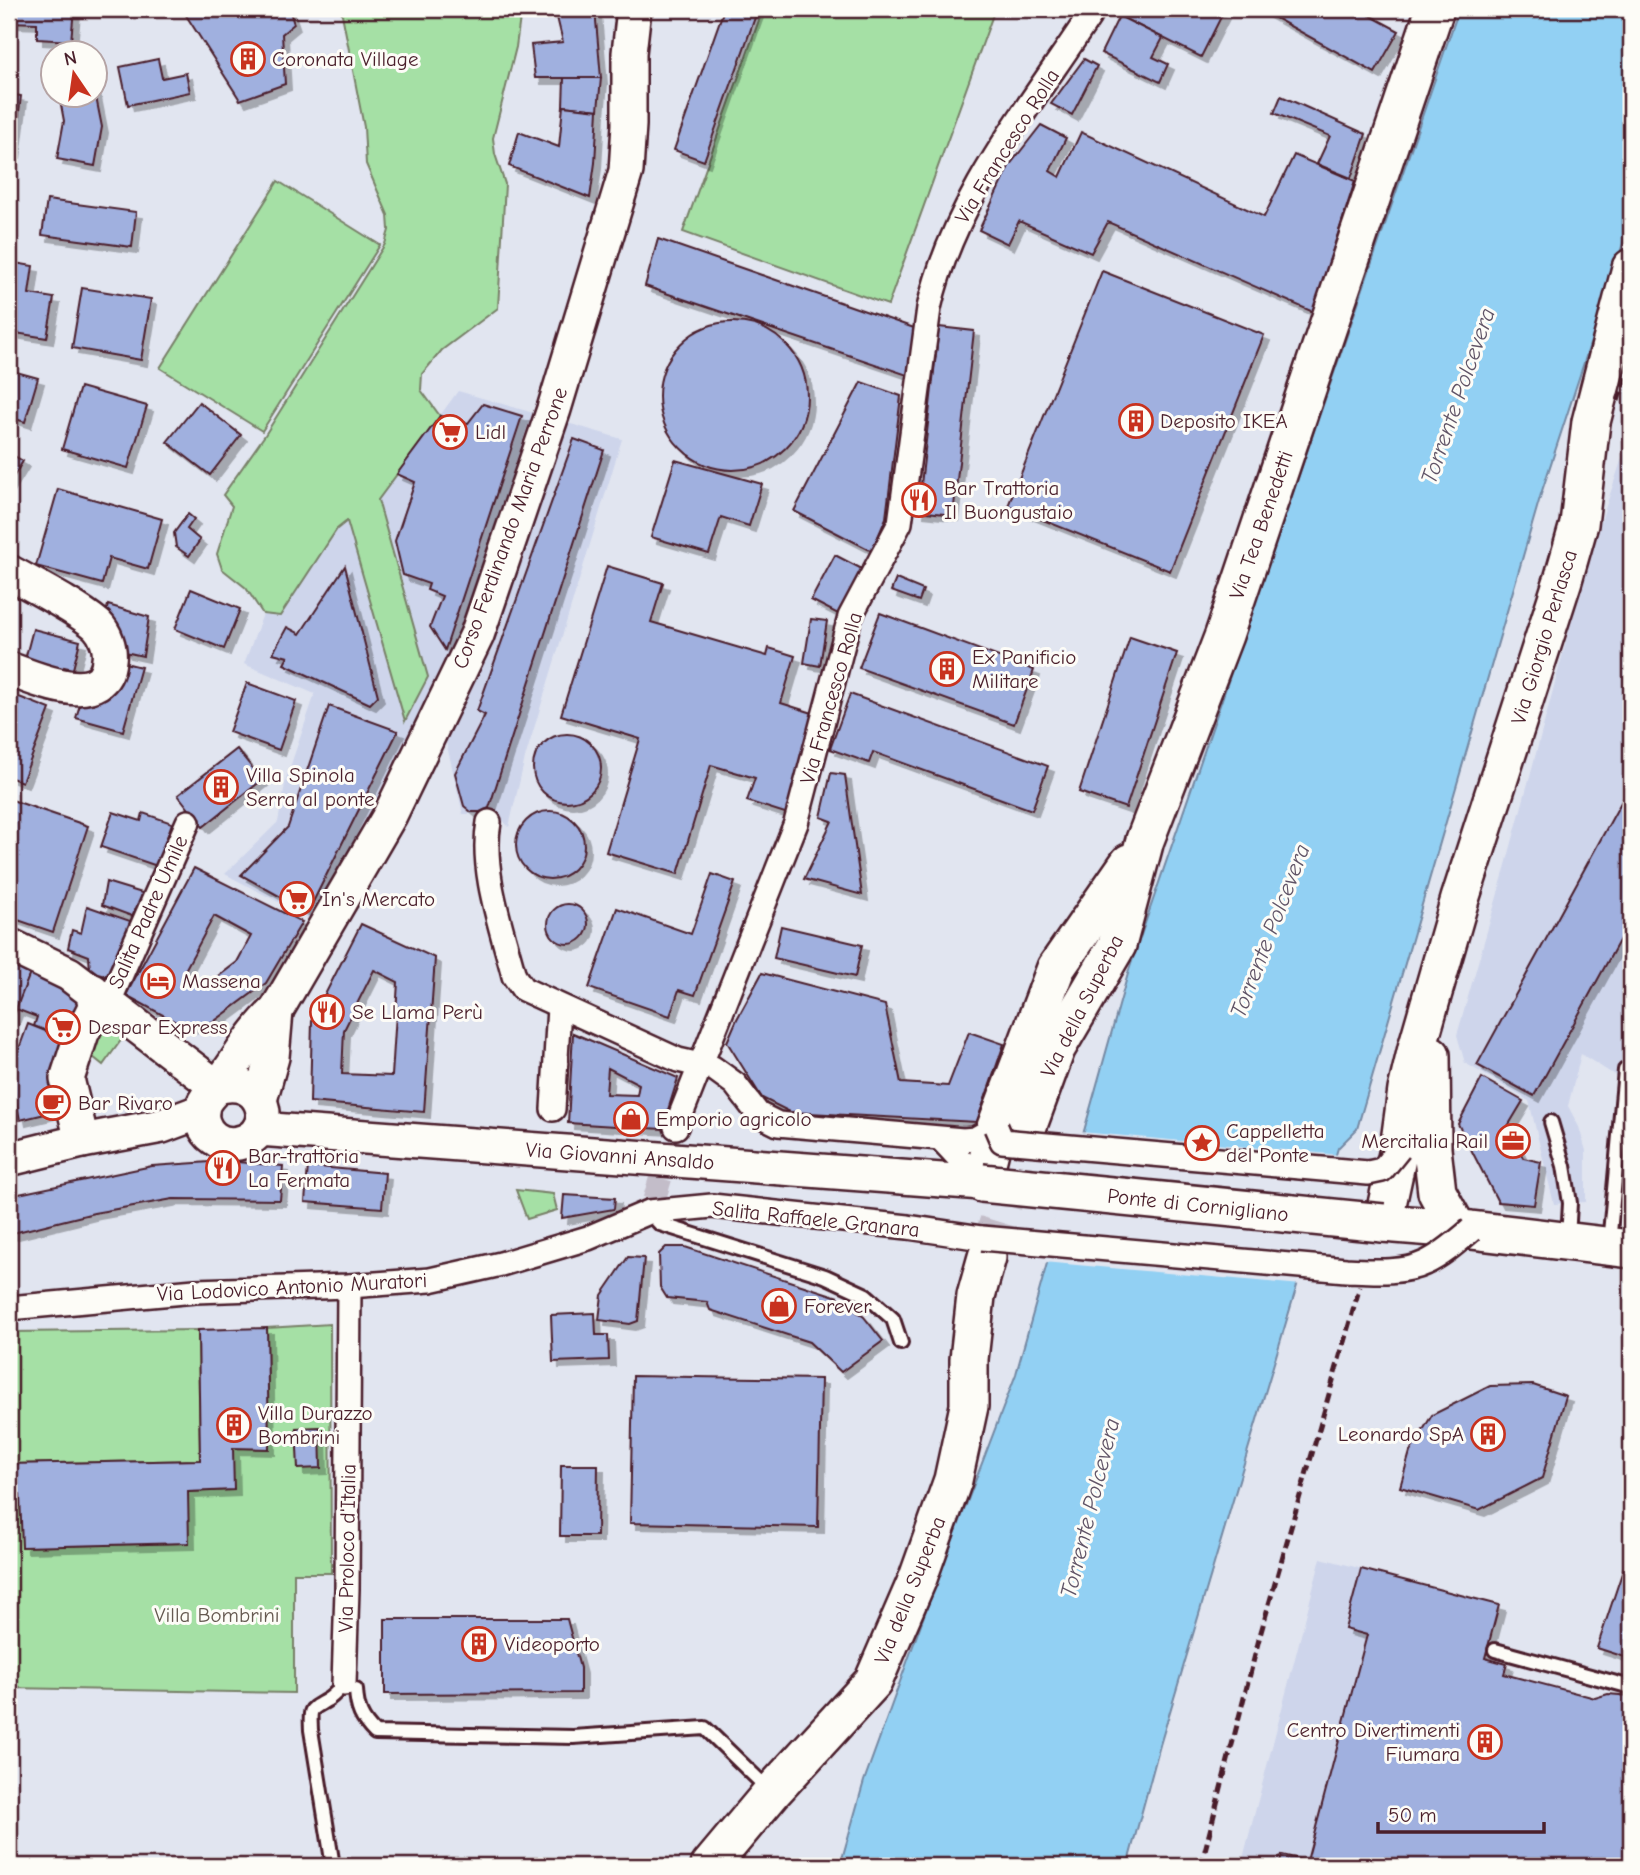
<svg xmlns="http://www.w3.org/2000/svg" width="1640" height="1875" font-family="'Comic Neue',sans-serif">
<style>
.built{fill:#ced5eb}
.green{fill:#a5e0a5;stroke:#788068;stroke-width:2}
.water{fill:#92d0f3;stroke:#7589a3;stroke-width:2}
.pier{fill:#e1e5f0}
.building{fill:#a0b0df;stroke:#4a1f2b;stroke-width:2;fill-rule:evenodd;filter:url(#shadow)}
.lines{fill:none;stroke-linecap:round;stroke-linejoin:round}
.street-tunnel{stroke:#c3bdc9;stroke-width:23;stroke-dasharray:23 11;stroke-linecap:butt}
.primary-tunnel{stroke:#c3bdc9;stroke-width:37;stroke-dasharray:37 18;stroke-linecap:butt}
.lane-casing{stroke:#4a1f2b;stroke-width:18}
.street-casing{stroke:#4a1f2b;stroke-width:28}
.secondary-casing{stroke:#4a1f2b;stroke-width:38}
.primary-casing{stroke:#4a1f2b;stroke-width:42}
.lane{stroke:#fdfcf7;stroke-width:12}
.street{stroke:#fdfcf7;stroke-width:23}
.secondary{stroke:#fdfcf7;stroke-width:33}
.primary{stroke:#fdfcf7;stroke-width:37}
.rail{stroke:#4a1f2b;stroke-width:5;stroke-dasharray:10 5;stroke-linecap:butt}
.street-bridge-casing{stroke:#4a1f2b;stroke-width:28;stroke-linecap:butt}
.primary-bridge-casing{stroke:#4a1f2b;stroke-width:42;stroke-linecap:butt}
.street-bridge{stroke:#fdfcf7;stroke-width:23}
.primary-bridge{stroke:#fdfcf7;stroke-width:37}
.labels{text-anchor:middle;dominant-baseline:central;stroke-width:6;stroke-linejoin:round;paint-order:stroke}
.poi-label{font-size:21px;fill:#4a1f2b;stroke:#fdfcf7;text-anchor:start}
.street-label{font-size:21px;fill:#4a1f2b;stroke:#fdfcf7}
.park-label{font-size:21px;fill:#655950;stroke:#fdfcf7}
.water-label{font-size:23px;font-style:italic;fill:#605467;stroke:#fdfcf7}
</style>
<defs>
<filter id="shadow"><feDropShadow dx="6" dy="6" stdDeviation="0" flood-color="#0004"/></filter>
</defs>
<rect width="100%" height="100%" fill="#e1e5f0"/>
<filter id="ink" filterUnits="userSpaceOnUse"><feTurbulence type="fractalNoise" baseFrequency=".0143" numOctaves="2"/><feDisplacementMap in="SourceGraphic" scale="14" xChannelSelector="R" yChannelSelector="G"/><feConvolveMatrix kernelMatrix="1 2 1 2 8 2 1 2 1" color-interpolation-filters="sRGB"/></filter>
<g filter="url(#ink)">
<g class="built">
<path d="M458,391L622,439L525,758L509,827L492,809L480,814H463L440,716L324,926L225,874L278,822L286,779L315,694L244,664L263,614L280,616L337,529L378,500Z"/>
<path d="M1631,431V1050L1616,1076L1581,1054L1568,1106L1579,1127L1586,1151V1202L1554,1204L1529,1101L1465,1063L1457,1035L1503,876L1588,560Z"/>
<path d="M1321,1558L1499,1605L1485,1657L1507,1664L1505,1674L1595,1698L1608,1694L1631,1696V1866H1241Z"/>
</g>
<g class="green">
<path d="M341,9L521,10L516,47L493,138L495,154L505,184L498,308L442,350L422,374L421,390L440,416L378,500L428,677L405,721L347,521L337,529L280,616L263,614L246,588L222,569L217,554L232,506L223,495L265,435L385,244L389,230L388,215L366,164L364,127Z"/>
<path d="M763,9H995L888,305L683,232Z"/>
<path d="M278,181L380,245L262,431L160,368Z"/>
<path d="M104,1006L130,1028L103,1065L83,1049Z"/>
<path d="M516,1190L553,1194L557,1210L527,1219Z"/>
<path d="M330,1324L331,1573H294V1693L9,1688V1494H20L22,1547L188,1543V1492L233,1490V1448L269,1449L267,1328Z"/>
<path d="M198,1330L200,1460L9,1464V1332Z"/>
</g>
<path class="water" d="M1459,9H1631V219L1541,494L1357,1129L1338,1148L1160,1745L1127,1866H840L864,1781L926,1610L1016,1374L1129,970Z"/>
<path class="pier" d="M1080,1132L1340,1155L1302,1285L1043,1262Z"/>
<g class="building">
<path d="M9,9H74L71,41L37,39V23L9,22Z"/>
<path d="M182,9H289L294,24L282,34L285,84L240,100Z"/>
<path d="M555,9H595L601,78H535L531,45L563,42Z"/>
<path d="M724,9H758L704,161L674,150Z"/>
<path d="M1122,9H1215L1223,13L1201,57L1119,16Z"/>
<path d="M1259,9H1358L1399,31L1375,73Z"/>
<path d="M1119,16L1163,38L1153,57L1168,64L1160,82L1101,53Z"/>
<path d="M158,59L162,78L186,73L190,92L128,105L120,67Z"/>
<path d="M1084,59L1097,66L1072,115L1051,104Z"/>
<path d="M564,78H601L598,110L563,106Z"/>
<path d="M94,87L102,127L95,166L57,159L64,121L59,94H94Z"/>
<path d="M9,94L21,96L14,152H9Z"/>
<path d="M1281,96L1366,134L1351,178L1317,164L1330,136L1274,113Z"/>
<path d="M563,106L598,110L595,163L590,198L509,166L519,132L559,147Z"/>
<path d="M1041,125L1066,138L1050,171L1060,177L1081,132L1264,217L1294,155L1355,181L1313,312L1108,222L1091,253L1019,221L1008,244L979,230L1009,166Z"/>
<path d="M47,200L136,212L132,247L42,235Z"/>
<path d="M658,239L917,329L913,377L645,286Z"/>
<path d="M9,262L33,266L29,294L54,298L47,338L9,332Z"/>
<path d="M1102,271L1264,335L1170,571L1008,506Z"/>
<path d="M82,288L151,299L141,360L72,348Z"/>
<circle cx="733" cy="396" r="74"/>
<path d="M939,327L974,331L953,515L918,511Z"/>
<path d="M9,370L38,378L25,422L9,417Z"/>
<path d="M861,382L901,396L886,518L872,551L794,511Z"/>
<path d="M80,387L147,406L128,468L62,449Z"/>
<path d="M199,402L241,435L210,475L167,442Z"/>
<path d="M483,404L522,416L445,650L430,627L442,596L427,590L429,584L403,575L395,541L415,482L397,474L440,416L468,423Z"/>
<path d="M574,439L604,450L489,808L480,812H471L464,806L455,773L485,715L477,711Z"/>
<path d="M9,453L23,461L9,484Z"/>
<path d="M675,460L762,484L749,526L721,517L709,554L651,537Z"/>
<path d="M58,489L162,519L148,569L109,558L102,584L36,566Z"/>
<path d="M188,514L194,519L187,529L200,540L189,556L176,547L174,533Z"/>
<path d="M835,555L862,569L838,614L811,600Z"/>
<path d="M345,566L378,696L370,704L284,664L288,657L273,653L287,627L300,634Z"/>
<path d="M607,566L663,583L651,622L767,656L769,648L795,656L781,703L819,715L788,814L747,801L755,778L711,765L678,874L606,852L640,739L561,715Z"/>
<path d="M896,579L923,590L919,601L891,591Z"/>
<path d="M191,589L240,609L224,649L175,629Z"/>
<path d="M108,605L149,617L143,656L125,652L105,616Z"/>
<path d="M880,613L1034,670L1014,724L859,668Z"/>
<path d="M811,619L827,621L820,666L804,663Z"/>
<path d="M33,629L80,641L73,669L64,667L61,678L23,667Z"/>
<path d="M1130,637L1177,653L1126,808L1079,792Z"/>
<path d="M125,663L141,667L123,731L76,718L83,694Z"/>
<path d="M247,683L296,701L279,750L229,732Z"/>
<path d="M9,693L50,709L22,782L9,777Z"/>
<path d="M850,694L1048,766L1032,810L873,752L869,763L830,749Z"/>
<path d="M329,706L398,731L308,912L241,875L288,827Z"/>
<circle cx="567" cy="768" r="34"/>
<path d="M237,749L262,780L203,827L178,795Z"/>
<path d="M831,773L845,775L862,895L804,879L832,821L821,817Z"/>
<path d="M1631,784V919L1534,1096L1477,1065Z"/>
<path d="M9,799L88,826L53,932L9,917Z"/>
<circle cx="550" cy="845" r="34"/>
<path d="M113,812L141,821L143,813L172,823L157,866L101,847Z"/>
<path d="M194,868L302,922L266,983L212,1023L201,1027L183,1026L126,995ZM214,916L251,936L237,962L207,985L184,972Z"/>
<path d="M712,874L735,882L695,995L679,990L670,1016L589,988L617,908L691,934Z"/>
<path d="M106,882L142,893L137,918L102,905Z"/>
<circle cx="568" cy="924" r="20"/>
<path d="M87,906L136,923L116,978L90,971L89,956L68,948L72,930L81,933Z"/>
<path d="M361,924L435,958L424,1112L310,1102L312,1020ZM374,970L398,982L392,1076L342,1074L344,1030Z"/>
<path d="M781,926L862,945L855,977L774,958Z"/>
<path d="M9,957L33,966L12,1021L9,1019Z"/>
<path d="M33,966L78,996L79,1005L68,1040L34,1026L37,1017L16,1009Z"/>
<path d="M762,973L885,1005L901,1083L948,1086L969,1032L1004,1044L977,1122L790,1112L762,1098L727,1042L737,1019Z"/>
<path d="M28,1024L68,1040L66,1109L20,1120L10,1073Z"/>
<path d="M573,1033L678,1078L662,1129L568,1123ZM608,1068L639,1084L637,1095L606,1094Z"/>
<path d="M1482,1078L1523,1101L1508,1126L1523,1158L1541,1162L1534,1205L1498,1202L1458,1124Z"/>
<path d="M225,1161L283,1166L280,1200L173,1199L94,1213L9,1234V1196L152,1166Z"/>
<path d="M308,1166L385,1173L382,1208L305,1202Z"/>
<path d="M564,1195L615,1198L614,1209L562,1218Z"/>
<path d="M666,1247H685L838,1297L864,1317L883,1341L841,1372L809,1342L710,1310L707,1302L667,1298L660,1287L659,1254Z"/>
<path d="M628,1257L644,1258L638,1321L630,1324L599,1320L602,1295Z"/>
<path d="M595,1313L596,1335H608L609,1360L553,1362L551,1315Z"/>
<path d="M267,1328L269,1449L233,1448L234,1490L188,1492L189,1543L22,1547L20,1494H9V1464L200,1460L198,1330Z"/>
<path d="M633,1376L821,1379L818,1527L630,1523Z"/>
<path d="M1533,1385L1566,1396L1542,1478L1479,1510L1400,1487L1410,1452L1432,1415L1490,1386Z"/>
<path d="M320,1427L321,1468L298,1469L296,1428Z"/>
<path d="M561,1465H598L597,1536H560Z"/>
<path d="M1631,1546V1659L1597,1648Z"/>
<path d="M1361,1569L1499,1605L1485,1658L1507,1664L1504,1674L1595,1698L1608,1694L1631,1696V1866H1279L1282,1855L1307,1861L1367,1635L1345,1629Z"/>
<path d="M385,1619H567L580,1668V1693L385,1694Z"/>
</g>
<g class="lines">
<path class="street-tunnel" d="M654,1200L676,1127"/>
<path class="primary-tunnel" d="M987,1257L1026,1131"/>
<g class="lane-casing">
<g id="lane">
<path d="M1551,1122L1564,1166L1570,1203L1568,1239"/>
<path d="M649,1212L660,1224L825,1276L866,1295L893,1319L901,1343"/>
<path d="M1609,1244L1625,1070"/>
<path d="M1495,1650L1631,1687"/>
<path d="M356,1690C357,1709 361,1719 375,1733L573,1737L705,1728L769,1790"/>
<path d="M333,1866L311,1730C310,1707 309,1711 327,1700C334,1696 339,1689 344,1684"/>
</g>
</g>
<g class="street-casing">
<g id="street">
<path d="M489,822C480,870 502,929 514,976L523,989L678,1060L713,1068L735,1084L758,1114L778,1124L963,1140L975,1139L996,1127"/>
<path d="M109,1002L188,822"/>
<path d="M553,1109L559,1007"/>
<path d="M676,1127L796,823L850,617L900,523L929,308C954,197 1033,103 1094,9"/>
<path d="M941,1139L982,1183"/>
<path d="M9,1308L195,1291L349,1286L430,1280L501,1264L588,1238L649,1212L712,1206L908,1227L982,1238"/>
<path d="M344,1684L347,1589L349,1286"/>
</g>
</g>
<g class="secondary-casing">
<g id="secondary">
<path d="M9,572C34,586 76,607 97,625C105,633 111,648 109,660C105,710 36,679 9,669"/>
<path d="M9,945L69,974L217,1087"/>
<path d="M217,1087C262,1073 279,1126 245,1141C235,1145 223,1145 214,1138C204,1131 199,1117 203,1105C207,1095 214,1091 220,1084C239,1059 253,1032 276,1011L390,815L477,635L554,409L626,171L629,125V53L634,9"/>
<path d="M260,1100L272,1057L276,1011"/>
<path d="M259,1129L982,1183"/>
<path d="M82,1141L67,1079L82,1033L95,1007L93,991"/>
<path d="M9,1159L82,1141L162,1126L202,1111"/>
</g>
</g>
<g class="primary-casing">
<g id="primary">
<path d="M1631,268L1591,422L1579,524L1563,580L1460,899L1417,1048L1407,1090L1399,1149L1383,1223L1471,1230L1631,1249"/>
<path d="M1431,1055L1432,1149L1437,1192L1458,1230"/>
<path d="M1026,1131L1056,1049L1117,945L1145,840L1224,635L1435,9"/>
<path d="M982,1183L996,1127L1056,968L1129,863"/>
<path d="M710,1866L772,1792L873,1682L918,1578L953,1480L969,1406V1359L976,1296L987,1257"/>
</g>
</g>
<use href="#lane" class="lane"/>
<use href="#street" class="street"/>
<use href="#secondary" class="secondary"/>
<use href="#primary" class="primary"/>
<g class="rail">
<path d="M1618,401L1631,362"/>
<path d="M1630,405L1631,400"/>
<path d="M1201,1866L1259,1639L1360,1286"/>
</g>
<g class="street-bridge-casing">
<g id="street-bridge">
<path d="M996,1127L1002,1141L1368,1173L1382,1170L1399,1149"/>
<path d="M982,1238L1346,1270C1371,1271 1402,1274 1425,1263C1441,1256 1457,1242 1471,1230"/>
</g>
</g>
<g class="primary-bridge-casing">
<path id="primary-bridge" d="M982,1183L1383,1223"/>
</g>
<use href="#street-bridge" class="street-bridge"/>
<use href="#primary-bridge" class="primary-bridge"/>
</g>
</g>
<defs>
<g id="building-ring" transform="scale(1.75)"><circle r="9.5" fill="#fdfcf7" stroke="#c8321e" stroke-width="1.5"/><path d="M-4-6H4V6H1V3H-1V6H-4ZM-2.5-4.3h1.7v1.8h-1.7ZM.8-4.3h1.7v1.8H.8ZM-2.5-1h1.7V.8h-1.7ZM.8-1h1.7V.8H.8Z" fill="#c8321e"/></g>
<g id="supermarket-ring" transform="scale(1.75)"><circle r="9.5" fill="#fdfcf7" stroke="#c8321e" stroke-width="1.5"/><path d="M-6-5.5h2.5l.6 2H6L4.5 2H-2.5L-4.4-4H-6ZM-1.5 3.2a1.3 1.3 0 1 0 .1 0ZM3 3.2a1.3 1.3 0 1 0 .1 0Z" fill="#c8321e"/></g>
<g id="restaurant-ring" transform="scale(1.75)"><circle r="9.5" fill="#fdfcf7" stroke="#c8321e" stroke-width="1.5"/><path d="M-5-6h1v4h1v-4h1v4h1v-4h1v5L-1.5 .5V6h-2V.5L-5-1ZM5-6V6H3V1.5H1.5Q1.5-4 5-6Z" fill="#c8321e"/></g>
<g id="hotel-ring" transform="scale(1.75)"><circle r="9.5" fill="#fdfcf7" stroke="#c8321e" stroke-width="1.5"/><path d="M-6-4.5h1.5V1H6V5H4.5V3h-9V5H-6ZM-4 0a1.8 1.8 0 1 1 3.6 0ZM.5 0V-2.5h3Q6-2.5 6 0Z" fill="#c8321e"/></g>
<g id="cafe-ring" transform="scale(1.75)"><circle r="9.5" fill="#fdfcf7" stroke="#c8321e" stroke-width="1.5"/><path d="M-5.5-4.5H6V0H3Q3 3.5 0 3.5H-2.5Q-5.5 3.5-5.5 0ZM3-3.2v2h1.7v-2ZM-6 4.5H4V6H-6Z" fill="#c8321e"/></g>
<g id="shop-ring" transform="scale(1.75)"><circle r="9.5" fill="#fdfcf7" stroke="#c8321e" stroke-width="1.5"/><path d="M-5-2.5h2.3a2.7 3.5 0 0 1 5.4 0H5L5.5 6h-11ZM-1.5-2.5h3a1.5 2.3 0 0 0-3 0Z" fill="#c8321e"/></g>
<g id="office-ring" transform="scale(1.75)"><circle r="9.5" fill="#fdfcf7" stroke="#c8321e" stroke-width="1.5"/><path d="M-6-3h4V-5.5h4V-3h4V5H-6ZM-1-4.5V-3h2v-1.5ZM-6 0V1H6V0Z" fill="#c8321e"/></g>
<g id="sight-ring" transform="scale(1.75)"><circle r="9.5" fill="#fdfcf7" stroke="#c8321e" stroke-width="1.5"/><path d="M0-6L1.8-2.2L6-1.7L2.9 1.2L3.7 5.4L0 3.3L-3.7 5.4L-2.9 1.2L-6-1.7L-1.8-2.2Z" fill="#c8321e"/></g>
</defs>
<g fill-rule="evenodd">
<use href="#building-ring" x="248" y="59"/>
<use href="#building-ring" x="1136" y="421"/>
<use href="#supermarket-ring" x="450" y="432"/>
<use href="#restaurant-ring" x="919" y="500"/>
<use href="#building-ring" x="947" y="669"/>
<use href="#building-ring" x="221" y="787"/>
<use href="#supermarket-ring" x="297" y="899"/>
<use href="#hotel-ring" x="158" y="981"/>
<use href="#restaurant-ring" x="327" y="1012"/>
<use href="#supermarket-ring" x="63" y="1027"/>
<use href="#cafe-ring" x="53" y="1103"/>
<use href="#shop-ring" x="631" y="1119"/>
<use href="#office-ring" x="1513" y="1141"/>
<use href="#sight-ring" x="1202" y="1143"/>
<use href="#restaurant-ring" x="223" y="1168"/>
<use href="#shop-ring" x="779" y="1306"/>
<use href="#building-ring" x="234" y="1425"/>
<use href="#building-ring" x="1488" y="1434"/>
<use href="#building-ring" x="479" y="1644"/>
<use href="#building-ring" x="1485" y="1742"/>
</g>
<g class="labels">
<g class="poi-label">
<text x="272" y="59">Coronata Village</text>
<text x="1160" y="421">Deposito IKEA</text>
<text x="475" y="432">Lidl</text>
<text x="944" y="488">Bar Trattoria<tspan x="944" dy="24">Il Buongustaio</tspan></text>
<text x="972" y="657">Ex Panificio<tspan x="972" dy="24">Militare</tspan></text>
<text x="246" y="775">Villa Spinola<tspan x="246" dy="24">Serra al ponte</tspan></text>
<text x="322" y="899">In's Mercato</text>
<text x="182" y="981">Massena</text>
<text x="352" y="1012">Se Llama Perù</text>
<text x="88" y="1027">Despar Express</text>
<text x="78" y="1103">Bar Rivaro</text>
<text x="656" y="1119">Emporio agricolo</text>
<text x="1226" y="1131">Cappelletta<tspan x="1226" dy="24">del Ponte</tspan></text>
<text x="1488" y="1141" text-anchor="end">Mercitalia Rail</text>
<text x="248" y="1156">Bar-trattoria<tspan x="248" dy="24">La Fermata</tspan></text>
<text x="804" y="1306">Forever</text>
<text x="258" y="1413">Villa Durazzo<tspan x="258" dy="24">Bombrini</tspan></text>
<text x="1464" y="1434" text-anchor="end">Leonardo SpA</text>
<text x="504" y="1644">Videoporto</text>
<text x="1460" y="1730" text-anchor="end">Centro Divertimenti<tspan x="1460" dy="24">Fiumara</tspan></text>
</g>
<g class="street-label">
<text transform="translate(1007 146) rotate(-58)">Via Francesco Rolla</text>
<text transform="translate(1261 525) rotate(-71)">Via Tea Benedetti</text>
<text transform="translate(510 528) rotate(-70)">Corso Ferdinando Maria Perrone</text>
<text transform="translate(1544 637) rotate(-73)">Via Giorgio Perlasca</text>
<text transform="translate(831 698) rotate(-74)">Via Francesco Rolla</text>
<text transform="translate(148 912) rotate(-66)">Salita Padre Umile</text>
<text transform="translate(1082 1006) rotate(-63)">Via della Superba</text>
<text transform="translate(620 1156) rotate(4)">Via Giovanni Ansaldo</text>
<text transform="translate(1198 1205) rotate(6)">Ponte di Cornigliano</text>
<text transform="translate(816 1219) rotate(6)">Salita Raffaele Granara</text>
<text transform="translate(292 1287) rotate(-3)">Via Lodovico Antonio Muratori</text>
<text transform="translate(347 1548) rotate(-89)">Via Proloco d'Italia</text>
<text transform="translate(910 1590) rotate(-68)">Via della Superba</text>
</g>
<g class="park-label">
<text x="217" y="1615">Villa Bombrini</text>
</g>
<g class="water-label">
<text transform="translate(1458 396) rotate(-71)">Torrente Polcevera</text>
<text transform="translate(1270 931) rotate(-69)">Torrente Polcevera</text>
<text transform="translate(1090 1508) rotate(-76)">Torrente Polcevera</text>
</g>
</g>
<rect width="1640" height="1875" fill="none" stroke="#fdfcf7" stroke-width="35"/>
<rect x="18" y="18" width="1605" height="1840" fill="none" stroke="#4a1f2b" stroke-width="2.5" filter="url(#ink)"/>
<g transform="translate(74 74) rotate(347)"><circle r="33" fill="#fdfcf7" stroke="#b5a4a5" stroke-width="2"/>
<path d="M0-5L12 26L0 18L-12 26Z" fill="#c8321e"/>
<text y="-10" font-size="19" font-weight="bold" text-anchor="middle" fill="#4a1f2b">N</text>
</g>
<path d="M1378 1822v10h166v-10" fill="none" stroke="#4a1f2b" stroke-width="3.5"/>
<text x="1388" y="1822" font-size="21" fill="#4a1f2b" stroke="#fdfcf7" stroke-width="5" paint-order="stroke">50 m</text>
</svg>
